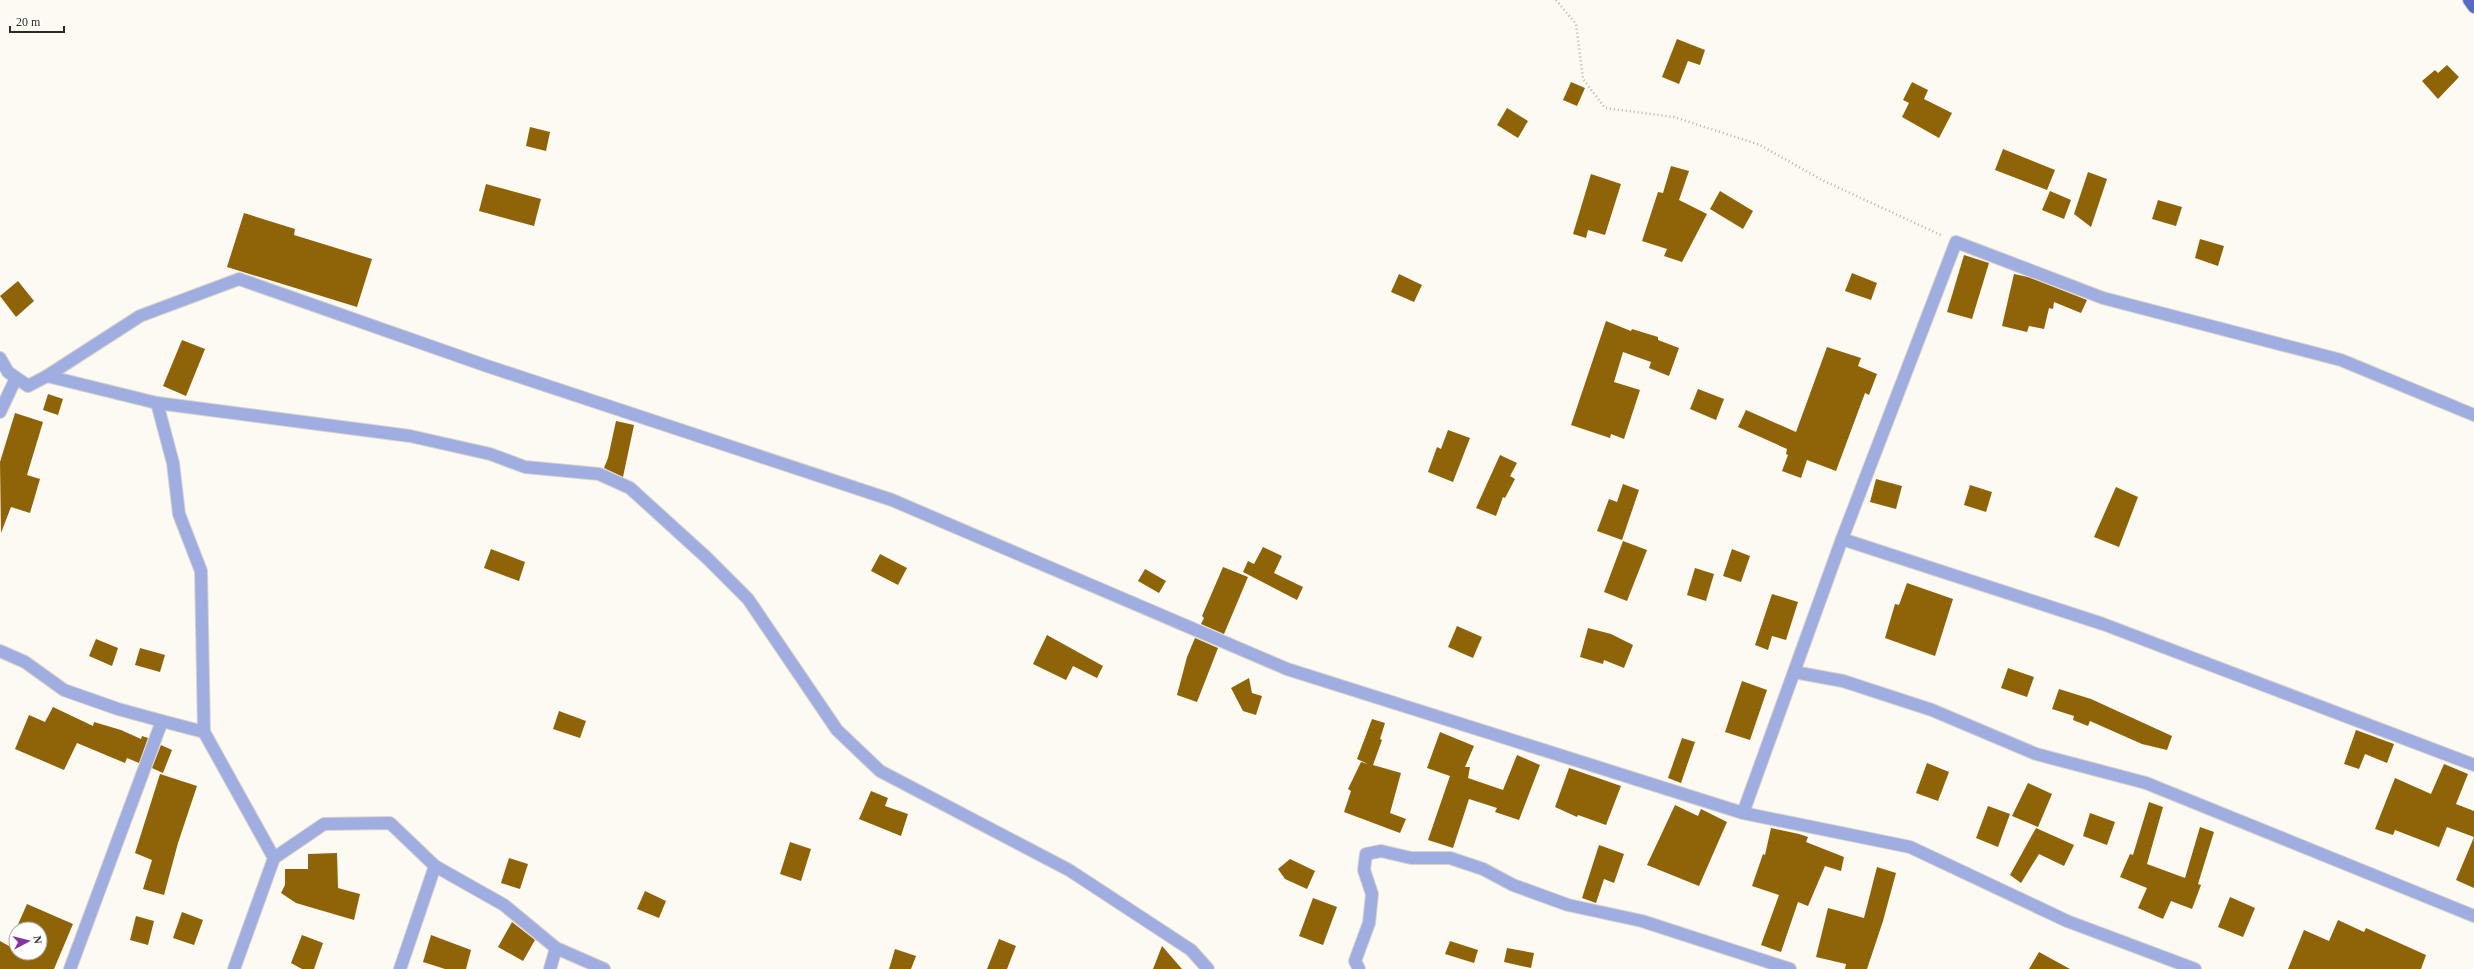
<svg xmlns="http://www.w3.org/2000/svg" width="2474" height="969" font-family="'Times New Roman',serif">
<style>
.building{fill:#8f6408}
.lines{fill:none;stroke-linecap:round;stroke-linejoin:round}
.minor-casing{stroke:#d8d3cc;stroke-width:14}
.major-casing{stroke:#d8d3cc;stroke-width:14}
.path{stroke:#b9b4ac;stroke-width:2.5;stroke-dasharray:1 3;stroke-linecap:butt}
.minor{stroke:#9fade0;stroke-width:12}
.major{stroke:#5769c5;stroke-width:12}
</style>
<rect width="100%" height="100%" fill="#fdf9f3"/>
<g class="building">
<path d="M1677,39L1705,50L1700,65L1688,61L1679,84L1662,77Z"/>
<path d="M2447,65L2459,77L2438,99L2422,81L2435,70L2438,73Z"/>
<path d="M1571,82L1585,88L1577,106L1563,100Z"/>
<path d="M1912,82L1928,90L1924,99L1952,113L1939,138L1902,117L1909,103L1903,100Z"/>
<path d="M1507,108L1528,121L1518,138L1497,125Z"/>
<path d="M530,127L550,132L546,151L526,146Z"/>
<path d="M2003,149L2055,170L2047,190L1995,170Z"/>
<path d="M1671,166L1689,171L1679,200L1707,214L1682,262L1664,256L1667,249L1642,241L1658,192L1663,193Z"/>
<path d="M2088,172L2107,179L2091,227L2074,214Z"/>
<path d="M1591,174L1621,184L1605,235L1588,230L1586,238L1573,234Z"/>
<path d="M486,184L541,199L534,226L479,211Z"/>
<path d="M1720,191L1753,211L1743,229L1710,209Z"/>
<path d="M2050,191L2071,200L2064,219L2042,210Z"/>
<path d="M2158,200L2182,207L2176,226L2152,219Z"/>
<path d="M244,213L295,229L294,235L372,259L357,307L227,267Z"/>
<path d="M2200,239L2224,246L2218,266L2195,258Z"/>
<path d="M1964,255L1989,263L1972,319L1947,312Z"/>
<path d="M1852,273L1877,283L1871,300L1845,291Z"/>
<path d="M1399,274L1422,285L1414,302L1391,292Z"/>
<path d="M2014,274L2028,277L2087,300L2081,313L2054,302L2053,309L2049,308L2044,329L2029,326L2027,332L2002,326Z"/>
<path d="M18,281L34,301L16,317L0,296Z"/>
<path d="M1606,321L1631,331L1632,329L1658,337V340L1679,348L1669,376L1649,368L1651,362L1623,352L1614,382L1640,390L1624,439L1611,434L1610,438L1571,425Z"/>
<path d="M182,340L205,349L186,396L163,386Z"/>
<path d="M1827,347L1861,358L1858,366L1877,374L1869,395L1865,393L1836,471L1807,460L1801,478L1782,471L1788,455L1786,454L1787,449L1738,427L1746,410L1796,432Z"/>
<path d="M1698,389L1724,399L1716,420L1690,409Z"/>
<path d="M48,394L63,399L58,415L43,410Z"/>
<path d="M15,413L43,422L27,475L40,479L30,513L11,507L1,533L0,462Z"/>
<path d="M616,421L634,425L623,477L604,468L608,458Z"/>
<path d="M1448,430L1470,438L1453,482L1428,472L1437,447L1441,449Z"/>
<path d="M1500,455L1517,463L1510,476L1515,479L1505,498L1503,497L1496,516L1476,508Z"/>
<path d="M1876,479L1902,486L1896,509L1870,502Z"/>
<path d="M1623,484L1639,490L1622,540L1597,531L1609,499L1617,502Z"/>
<path d="M1970,485L1992,492L1986,512L1964,505Z"/>
<path d="M2116,487L2138,497L2119,547L2094,537Z"/>
<path d="M1623,541L1647,550L1627,601L1604,592Z"/>
<path d="M1263,547L1282,556L1274,573L1303,587L1297,600L1243,572L1248,561L1254,564Z"/>
<path d="M491,549L525,562L519,581L484,568Z"/>
<path d="M1732,549L1750,556L1741,582L1723,576Z"/>
<path d="M880,554L907,568L898,585L871,571Z"/>
<path d="M1223,567L1248,577L1224,634L1201,624L1204,618L1202,616Z"/>
<path d="M1695,568L1714,574L1706,601L1687,595Z"/>
<path d="M1145,569L1166,581L1159,593L1138,581Z"/>
<path d="M1907,583L1953,599L1935,656L1885,638L1895,604L1899,605Z"/>
<path d="M1772,594L1798,602L1786,640L1772,636L1768,650L1755,645Z"/>
<path d="M1457,626L1482,637L1473,658L1448,647Z"/>
<path d="M1588,628L1611,634L1633,645L1624,668L1604,660L1603,664L1580,657Z"/>
<path d="M1047,635L1103,666L1097,678L1073,666L1066,680L1033,664Z"/>
<path d="M1195,638L1218,648L1197,702L1177,695L1187,657Z"/>
<path d="M96,639L118,648L112,666L89,656Z"/>
<path d="M140,648L165,655L160,672L135,665Z"/>
<path d="M2008,668L2034,677L2027,697L2001,688Z"/>
<path d="M1249,678L1252,693L1262,696L1256,715L1243,711L1231,688Z"/>
<path d="M1742,681L1767,690L1750,740L1725,732Z"/>
<path d="M2059,689L2091,699L2172,736L2167,750L2142,744L2090,721L2088,726L2073,720L2074,716L2052,709Z"/>
<path d="M53,707L93,726L94,722L121,730L141,739L142,736L148,738L139,763L127,758L125,763L77,743L64,770L15,749L29,715L45,722Z"/>
<path d="M559,711L586,721L580,738L553,729Z"/>
<path d="M1372,719L1385,723L1380,739L1382,740L1373,765L1401,773L1390,813L1406,819L1400,833L1344,812L1351,791L1348,789L1361,762L1368,764L1357,759Z"/>
<path d="M2356,730L2394,744L2387,763L2365,754L2359,769L2344,764Z"/>
<path d="M1440,732L1474,746L1465,767H1470L1468,778L1503,790L1517,755L1540,765L1519,820L1495,812L1497,808L1469,799L1453,848L1428,840L1450,776L1427,768Z"/>
<path d="M1682,738L1695,742L1681,783L1668,778Z"/>
<path d="M161,745L172,750L163,773L152,768Z"/>
<path d="M1927,763L1949,772L1938,801L1916,793Z"/>
<path d="M2444,764L2468,774L2456,804L2474,811V837L2447,827L2439,847L2395,830L2393,835L2375,829L2395,778L2431,794Z"/>
<path d="M1569,768L1621,786L1606,825L1578,815L1577,817L1555,807Z"/>
<path d="M160,774L197,786L178,843L164,895L143,889L152,860L135,853Z"/>
<path d="M2028,783L2052,794L2038,827L2012,816Z"/>
<path d="M871,791L888,798L885,806L908,814L901,836L859,819Z"/>
<path d="M2149,802L2163,807L2147,864L2185,878L2200,827L2214,832L2198,884L2201,885L2192,909L2171,901L2163,919L2138,908L2147,888L2120,877L2130,854L2133,855Z"/>
<path d="M1675,805L1698,816L1701,809L1727,822L1699,886L1647,865Z"/>
<path d="M1988,806L2010,814L1998,847L1976,838Z"/>
<path d="M2090,813L2115,822L2107,845L2083,836Z"/>
<path d="M1771,828L1799,834L1808,837L1806,842L1844,857L1841,871L1825,866L1808,906L1798,902L1781,952L1761,945L1779,895L1752,886L1763,854L1765,855Z"/>
<path d="M2036,828L2074,845L2064,866L2039,854L2021,883L2010,875Z"/>
<path d="M2474,837V888L2456,880Z"/>
<path d="M790,842L811,849L801,881L780,874Z"/>
<path d="M1599,845L1624,854L1614,883L1604,879L1596,903L1582,898Z"/>
<path d="M337,853L338,888L360,894L354,920L296,903L281,893L285,885V869H308V854Z"/>
<path d="M509,858L528,864L520,889L501,883Z"/>
<path d="M1290,859L1315,871L1307,889L1285,879L1278,869Z"/>
<path d="M1877,867L1896,873L1883,921L1867,969H1845L1846,964L1816,957L1828,908L1864,918Z"/>
<path d="M645,891L666,901L659,918L637,909Z"/>
<path d="M2230,897L2255,908L2243,937L2218,927Z"/>
<path d="M1313,898L1337,907L1323,945L1299,936Z"/>
<path d="M27,904L73,924L54,969H0V941L9,946L16,930V953H40V929H16Z"/>
<path d="M182,912L203,920L194,945L173,938Z"/>
<path d="M136,916L154,921L148,945L130,940Z"/>
<path d="M2338,920L2364,932L2366,928L2426,955L2421,969H2288L2304,930L2329,941Z"/>
<path d="M512,922L535,940L523,961L498,947Z"/>
<path d="M302,935L323,943L314,969H302L291,963Z"/>
<path d="M431,935L471,950L466,969H445L423,962Z"/>
<path d="M999,939L1016,946L1007,969H987Z"/>
<path d="M1450,941L1478,950L1474,963L1445,954Z"/>
<path d="M1162,946L1182,969H1153Z"/>
<path d="M1507,948L1534,953L1531,968L1504,962Z"/>
<path d="M895,949L916,956L911,969H889Z"/>
<path d="M2039,952L2070,969H2029Z"/>
</g>
<g class="lines">
<g class="minor-casing">
<g id="minor">
<path d="M0,358L8,372L28,386L47,376L157,403L410,436L490,454L525,467L599,474L630,488L707,558L748,599L837,730L880,771L1069,870L1191,950L1208,969"/>
<path d="M47,376L140,316L239,279L484,365L892,500L1287,669L1743,813L1910,847L2067,921L2195,969"/>
<path d="M157,403L173,463L179,514L201,571L204,732"/>
<path d="M0,412L16,378"/>
<path d="M2474,415L2341,360L2103,298L1956,242L1842,539L2103,624L2474,765"/>
<path d="M0,651L25,662L64,690L118,709L162,721"/>
<path d="M1794,672L1843,681L1932,710L2036,754L2146,783L2474,916"/>
<path d="M1743,813L1842,539"/>
<path d="M274,858L324,824L390,823L435,866L504,905L556,948L550,969"/>
<path d="M556,948L604,969"/>
<path d="M70,969L162,721L204,732L274,858L234,969"/>
<path d="M400,969L435,866"/>
<path d="M1359,969L1355,961L1369,923L1372,894L1364,870L1366,854L1381,851L1411,858H1450L1483,869L1513,885L1568,905L1642,921L1790,969"/>
</g>
</g>
<g class="major-casing">
<path id="major" d="M2469,0L2474,7"/>
</g>
<path class="path" d="M1556,0L1576,24L1583,79L1605,108L1674,117L1760,145L1822,180L1943,236"/>
<use href="#minor" class="minor"/>
<use href="#major" class="major"/>
</g>
<g transform="translate(28 941) rotate(83)"><circle r="19" fill="#ffffff" stroke="#aca9a4"/>
<path d="M0-3L7 15L0 10L-7 15Z" fill="#8134a5"/>
<text y="-6" font-size="11" font-weight="bold" text-anchor="middle" fill="#2f281c">N</text>
</g>
<path d="M10 26v6h54v-6" fill="none" stroke="#2f281c" stroke-width="2"/>
<text x="16" y="26" font-size="12" fill="#2f281c" stroke="#ffffff" stroke-width="3" paint-order="stroke">20 m</text>
</svg>
